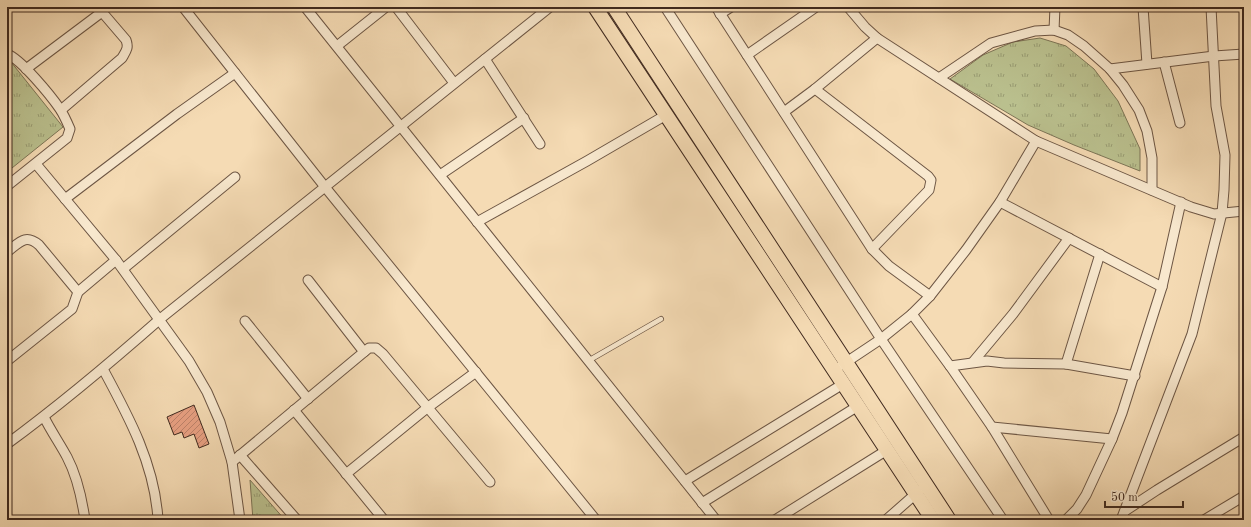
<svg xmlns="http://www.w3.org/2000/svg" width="1251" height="527" font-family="'Old Standard TT',serif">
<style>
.park{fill:url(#park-tufts);stroke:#7d7556}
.building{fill:url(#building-hatch);stroke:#402a1f}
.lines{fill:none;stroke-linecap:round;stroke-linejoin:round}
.service-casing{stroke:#6d5644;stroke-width:6}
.minor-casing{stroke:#6d5644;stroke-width:11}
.primary-casing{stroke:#402a1f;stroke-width:16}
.service{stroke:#f8e8ce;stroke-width:4.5}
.minor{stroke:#f8e8ce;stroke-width:9}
.primary{stroke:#f5dbb4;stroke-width:14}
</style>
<defs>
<pattern id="park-tufts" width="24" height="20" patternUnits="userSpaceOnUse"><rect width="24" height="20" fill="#bac08e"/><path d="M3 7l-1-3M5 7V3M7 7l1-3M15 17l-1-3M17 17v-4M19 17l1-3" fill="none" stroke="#999c73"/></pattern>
<pattern id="building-hatch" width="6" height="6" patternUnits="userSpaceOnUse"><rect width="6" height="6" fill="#e9a183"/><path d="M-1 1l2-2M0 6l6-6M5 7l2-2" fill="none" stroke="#be836b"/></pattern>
</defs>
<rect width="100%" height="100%" fill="#f5dbb4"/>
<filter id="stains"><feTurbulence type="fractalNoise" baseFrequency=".005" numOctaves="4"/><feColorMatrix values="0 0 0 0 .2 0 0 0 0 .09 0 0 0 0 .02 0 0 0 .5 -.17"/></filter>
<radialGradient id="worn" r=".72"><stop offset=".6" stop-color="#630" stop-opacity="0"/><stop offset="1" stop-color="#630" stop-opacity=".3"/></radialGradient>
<g class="park">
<path d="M1040,38L1066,46L1094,69L1118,101L1140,149V171L1074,145L1028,125L950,79L983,55L1013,42Z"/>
<path d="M7,57L63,127L7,172Z"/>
<path d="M250,480L285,520H253Z"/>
</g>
<path class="building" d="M194,405L209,444L199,448L194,434L184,438L182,432L174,435L167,417Z"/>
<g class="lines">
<g class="service-casing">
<path id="service" d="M588,361L661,319"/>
</g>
<g class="minor-casing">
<g id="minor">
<path d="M183,7L325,187L596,520"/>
<path d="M305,7L716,520"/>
<path d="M396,7L454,83"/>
<path d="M665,7L881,339L1003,520"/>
<path d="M716,7L872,249L889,266L930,296"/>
<path d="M848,7L865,27L877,38L1036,141L1191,207L1214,214L1244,211"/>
<path d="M1143,7L1147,64"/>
<path d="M720,14L731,7"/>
<path d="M1054,30L1055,7"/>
<path d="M337,46L386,7"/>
<path d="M7,54C21,59 51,96 60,109C64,115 67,122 70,129L67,138L7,186"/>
<path d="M747,55L816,7"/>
<path d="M485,59L540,144"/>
<path d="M1164,62L1180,123"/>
<path d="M26,69L102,12"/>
<path d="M1110,69L1214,56L1244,54"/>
<path d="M939,78L991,43L1035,31L1054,30L1068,35L1084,46L1110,69L1123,85L1139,110L1147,131L1152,158V190"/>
<path d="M815,89L928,176L931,180L929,190L872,249"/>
<path d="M61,110L122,58C126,51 129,48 126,40L102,12L99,7"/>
<path d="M784,112L815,89L877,38"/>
<path d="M36,164L116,260L189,361L207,392L220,422L232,462L240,520"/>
<path d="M440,175L524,118"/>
<path d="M65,199L177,114L235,73"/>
<path d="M1000,202L1162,287"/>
<path d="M477,222L587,161L666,115"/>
<path d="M7,252C19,243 25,233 39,245L78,292"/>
<path d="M123,269L235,177"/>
<path d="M308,280L364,352"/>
<path d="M912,314L950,366L992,427L1049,520"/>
<path d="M245,321L308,399"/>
<path d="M7,361L72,309L78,292L116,260"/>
<path d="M973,362L1013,314L1069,238"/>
<path d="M1066,364L1100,254"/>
<path d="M842,365L881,339L912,314L930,296L966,250L1000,202L1036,141"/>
<path d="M950,366L987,361L1004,363L1066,364L1135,376"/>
<path d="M103,369C129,417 155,465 158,520"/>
<path d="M294,410L384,520"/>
<path d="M44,417C51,431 60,444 67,457C77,476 82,499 85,520"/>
<path d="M992,427L1112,439"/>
<path d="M7,444C60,405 110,363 160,319L550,7"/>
<path d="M240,455L297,520"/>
<path d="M232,462L364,352L369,348H376L383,354L490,482"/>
<path d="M346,474L427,408L476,372"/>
<path d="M685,481L843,384"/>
<path d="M702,503L858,406"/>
<path d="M1125,511L1157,490L1244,437"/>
<path d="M775,520L887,450"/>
<path d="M886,520L919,491"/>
<path d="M1066,520L1077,509L1086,495L1112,439L1122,413L1162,287L1181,202"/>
<path d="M1121,520L1192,334L1222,213L1224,190L1225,155L1216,106L1211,7"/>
<path d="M1204,520L1244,496"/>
</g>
</g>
<g class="primary-casing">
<g id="primary">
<path d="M595,7L933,520"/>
<path d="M614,7L949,520"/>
</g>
</g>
<use href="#service" class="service"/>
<use href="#minor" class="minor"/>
<use href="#primary" class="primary"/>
</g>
<rect width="1251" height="527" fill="none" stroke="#f5dbb4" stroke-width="24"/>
<rect x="8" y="8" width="1235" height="511" fill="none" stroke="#402a1f" stroke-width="2"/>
<rect x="12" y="12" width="1227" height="503" fill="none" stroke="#402a1f"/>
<path d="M1105 501v6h78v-6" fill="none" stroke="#402a1f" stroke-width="2"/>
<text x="1111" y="501" font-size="12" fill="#402a1f" stroke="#f8e8ce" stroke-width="3" paint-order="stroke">50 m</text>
<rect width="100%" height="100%" filter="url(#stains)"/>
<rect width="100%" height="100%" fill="url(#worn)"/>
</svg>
